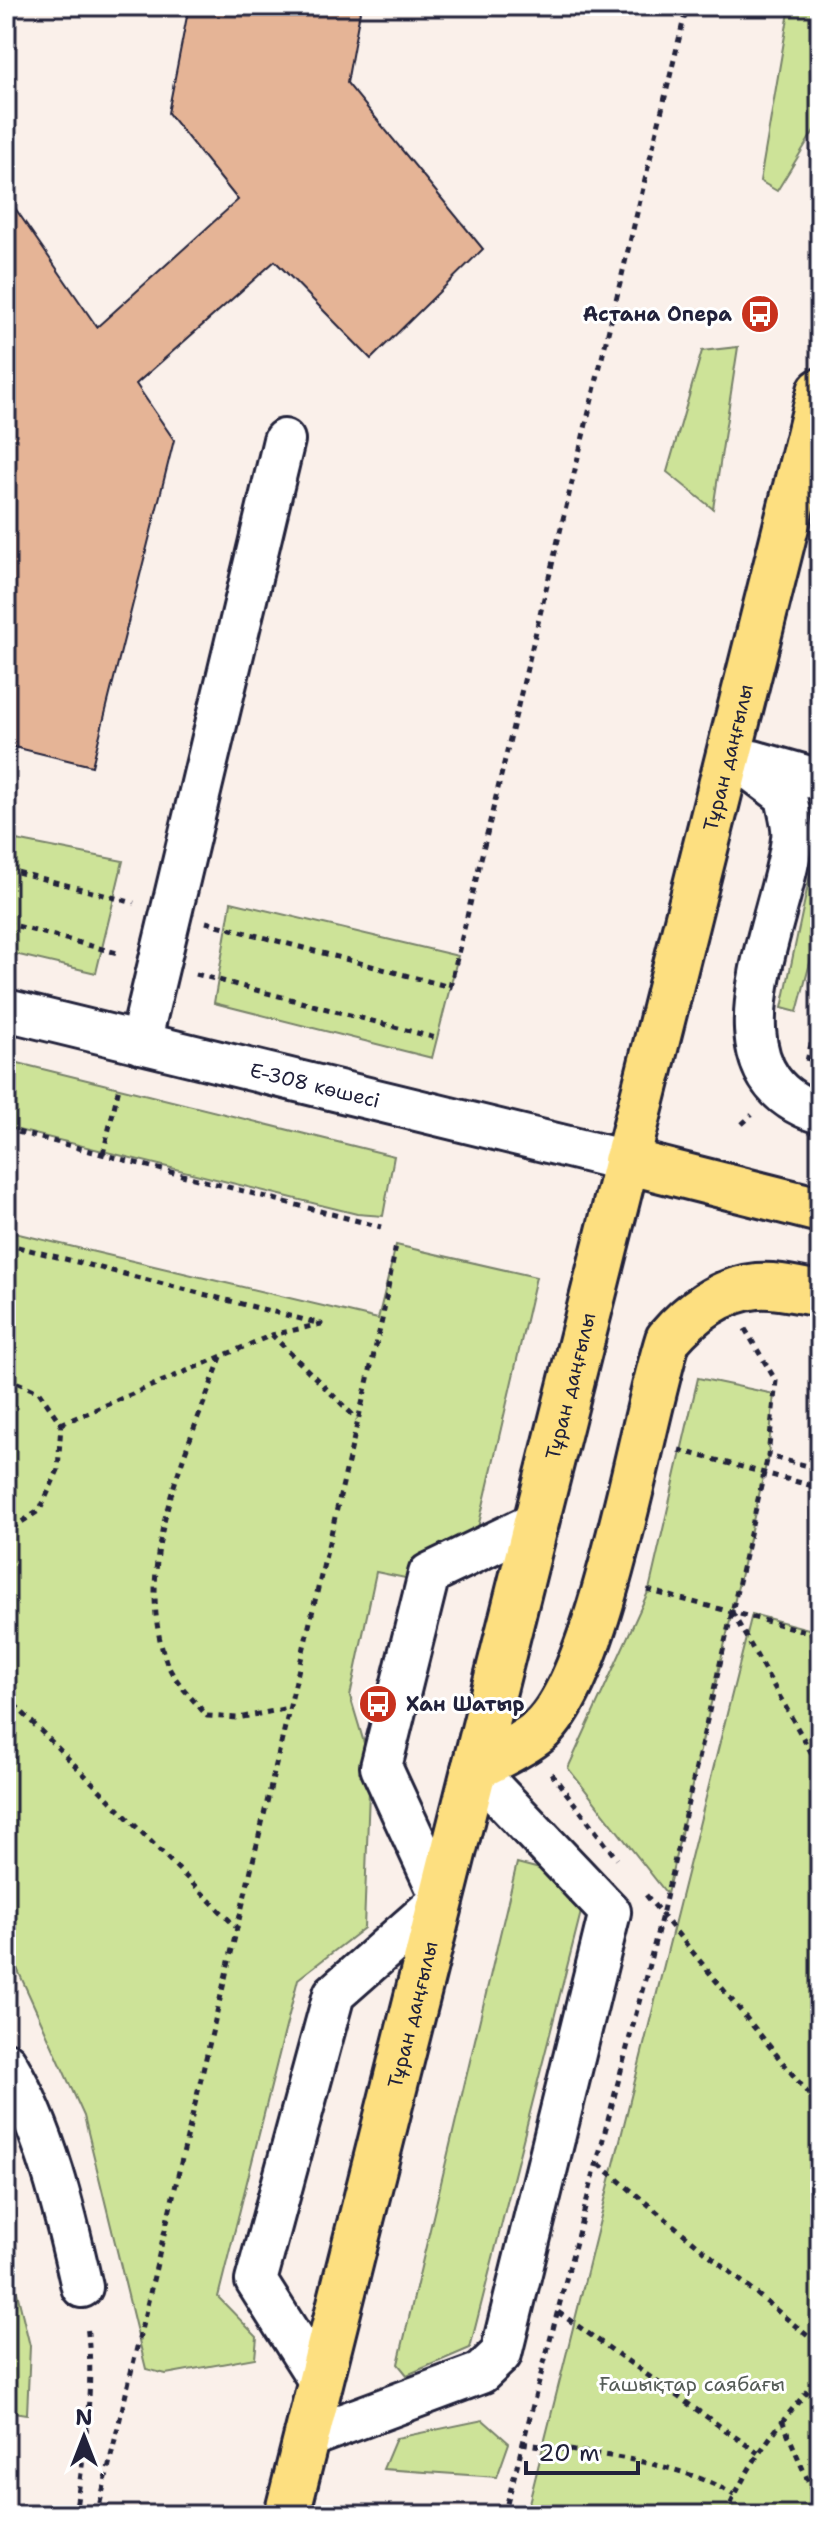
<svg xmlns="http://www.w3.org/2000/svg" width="826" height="2521" font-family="'Shantell Sans',sans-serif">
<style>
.green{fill:#cde398;stroke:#78826a;stroke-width:2}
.building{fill:#e5b496;stroke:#22223b;stroke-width:2}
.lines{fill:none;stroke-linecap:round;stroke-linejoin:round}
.minor-casing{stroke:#22223b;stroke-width:46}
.major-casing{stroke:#22223b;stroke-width:50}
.path{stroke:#22223b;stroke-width:5;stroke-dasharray:6 6;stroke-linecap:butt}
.minor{stroke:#fff;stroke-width:40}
.major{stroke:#fddf80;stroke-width:44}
.labels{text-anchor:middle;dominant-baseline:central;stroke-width:6;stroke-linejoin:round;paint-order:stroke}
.poi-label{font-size:20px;font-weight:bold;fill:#22223b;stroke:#fff;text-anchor:end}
.street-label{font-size:20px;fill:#22223b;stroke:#fff}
.park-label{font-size:20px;fill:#555c57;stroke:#fff}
</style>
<rect width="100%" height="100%" fill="#faf0ea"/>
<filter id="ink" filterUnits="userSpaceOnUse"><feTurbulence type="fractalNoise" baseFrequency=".0125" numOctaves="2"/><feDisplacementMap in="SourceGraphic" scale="16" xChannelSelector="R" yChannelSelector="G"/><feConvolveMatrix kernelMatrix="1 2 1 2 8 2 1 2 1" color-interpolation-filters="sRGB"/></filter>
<g filter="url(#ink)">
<g class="green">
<path d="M790,6H820V121L777,191L760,181Z"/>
<path d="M738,347L713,509L667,472L702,351Z"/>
<path d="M820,828V925L797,1012L782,1008Z"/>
<path d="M6,838L123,861L96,973L6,952Z"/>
<path d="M231,902L458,956L432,1058L214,1003Z"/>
<path d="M6,1060L394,1156L383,1216L357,1214L6,1127Z"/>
<path d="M6,1231L378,1319L396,1245L536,1277L478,1528L410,1579L376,1572L350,1696L370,1763L364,1928L298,1979L218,2297L257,2337L255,2358L166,2374L146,2369L84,2116L6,1944Z"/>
<path d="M698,1378L774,1394L768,1456L667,1894L568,1768L649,1590Z"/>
<path d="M752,1614L820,1632V2515H526Z"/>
<path d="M517,1863L551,1872L581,1912L470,2348L407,2375L398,2364Z"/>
<path d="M6,2247L30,2346L27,2414L6,2411Z"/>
<path d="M483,2420L509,2443L497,2477L383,2469L396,2438Z"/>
</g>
<path class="building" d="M189,6H361L347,83L483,249L371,359L275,261L136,384L174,440L92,766L6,745V195L97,327L238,200L168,113Z"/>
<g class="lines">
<g class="minor-casing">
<g id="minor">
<path d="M730,754L786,796C788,810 794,826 792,839C783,922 698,1075 820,1113"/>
<path d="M753,761L820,780"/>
<path id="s1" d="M6,1010L626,1161"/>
<path d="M140,1043L284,440"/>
<path d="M6,2063C46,2130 65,2212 82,2287"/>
<path d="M320,2382L256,2281L334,1994L442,1899L381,1767L429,1574L537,1522"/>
<path d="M306,2438L481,2373L501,2354L610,1912L474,1769"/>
</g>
</g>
<g class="major-casing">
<g id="major">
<path d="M626,1161L820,1210"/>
<path d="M474,1769C495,1757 520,1747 538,1732C601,1680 640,1426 668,1339C690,1313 721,1289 757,1286C777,1284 801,1291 820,1294"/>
<path id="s2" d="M287,2515L820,391"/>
</g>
</g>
<g class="path">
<path d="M6,869L134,903"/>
<path d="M206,922L450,987L687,6"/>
<path d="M6,923L121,954"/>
<path d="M196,974L436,1038"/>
<path d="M807,1061L820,1007"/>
<path d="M742,1124L752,1115"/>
<path d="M6,1129L381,1227"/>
<path d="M103,1154L119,1087"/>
<path d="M6,1244L321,1324L272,1335"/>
<path d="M745,1329L776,1381L768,1456L820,1469"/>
<path d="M221,1357C188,1450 131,1561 166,1661C173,1680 194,1700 207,1716L238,1718L289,1708"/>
<path d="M6,1378L39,1392L61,1424L58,1470L40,1510L6,1532"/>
<path d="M61,1424L272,1335L357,1419"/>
<path d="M679,1450L820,1488"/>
<path d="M647,1590L820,1635"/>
<path d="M732,1612L820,1768"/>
<path d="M6,1696L236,1927"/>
<path d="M551,1773L617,1859"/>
<path d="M646,1895L820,2108"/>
<path d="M599,2164L820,2346"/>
<path d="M558,2312L758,2453"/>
<path d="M782,2420L820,2509"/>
<path d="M522,2443C592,2455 672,2458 734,2495"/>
<path d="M6,2515H8"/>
<path d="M75,2515C84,2452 95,2388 87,2325"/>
<path d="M97,2515L382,1320L396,1245"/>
<path d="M504,2515L662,1915L768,1456"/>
<path d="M726,2515C748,2461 782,2420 820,2377"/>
</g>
<use href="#minor" class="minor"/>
<use href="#major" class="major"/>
</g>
</g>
<defs>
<g id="bus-disc" transform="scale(2)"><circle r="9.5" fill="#c8321e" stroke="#fff"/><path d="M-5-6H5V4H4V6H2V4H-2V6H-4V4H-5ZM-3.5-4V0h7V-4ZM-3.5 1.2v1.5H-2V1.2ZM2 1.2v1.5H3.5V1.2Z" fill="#fff"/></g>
</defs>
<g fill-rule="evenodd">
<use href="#bus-disc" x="760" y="314"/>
<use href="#bus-disc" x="378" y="1704"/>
</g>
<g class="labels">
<g class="poi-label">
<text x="732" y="314">Астана Опера</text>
<text x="406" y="1704" text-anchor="start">Хан Шатыр</text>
</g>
<g class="street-label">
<text stroke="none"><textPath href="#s2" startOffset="1812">Тұран даңғылы</textPath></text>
<text stroke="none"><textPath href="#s1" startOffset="318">Е-308 көшесі</textPath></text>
<text stroke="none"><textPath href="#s2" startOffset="1164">Тұран даңғылы</textPath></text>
<text stroke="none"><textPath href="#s2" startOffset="516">Тұран даңғылы</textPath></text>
</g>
<g class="park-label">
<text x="692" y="2384">Ғашықтар саябағы</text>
</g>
</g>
<rect width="826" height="2521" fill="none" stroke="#fff" stroke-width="32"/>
<rect x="16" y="16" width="794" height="2489" fill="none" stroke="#22223b" stroke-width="3" filter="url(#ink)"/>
<g transform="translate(84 2437)" stroke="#ffffff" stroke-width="6" paint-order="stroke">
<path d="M0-6L14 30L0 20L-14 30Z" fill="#22223b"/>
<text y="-12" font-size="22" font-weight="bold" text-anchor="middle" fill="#22223b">N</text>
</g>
<path d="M526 2461v12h112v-12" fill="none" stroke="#22223b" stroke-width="4"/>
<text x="538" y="2461" font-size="24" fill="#22223b" stroke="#ffffff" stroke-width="6" paint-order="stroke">20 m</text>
</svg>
